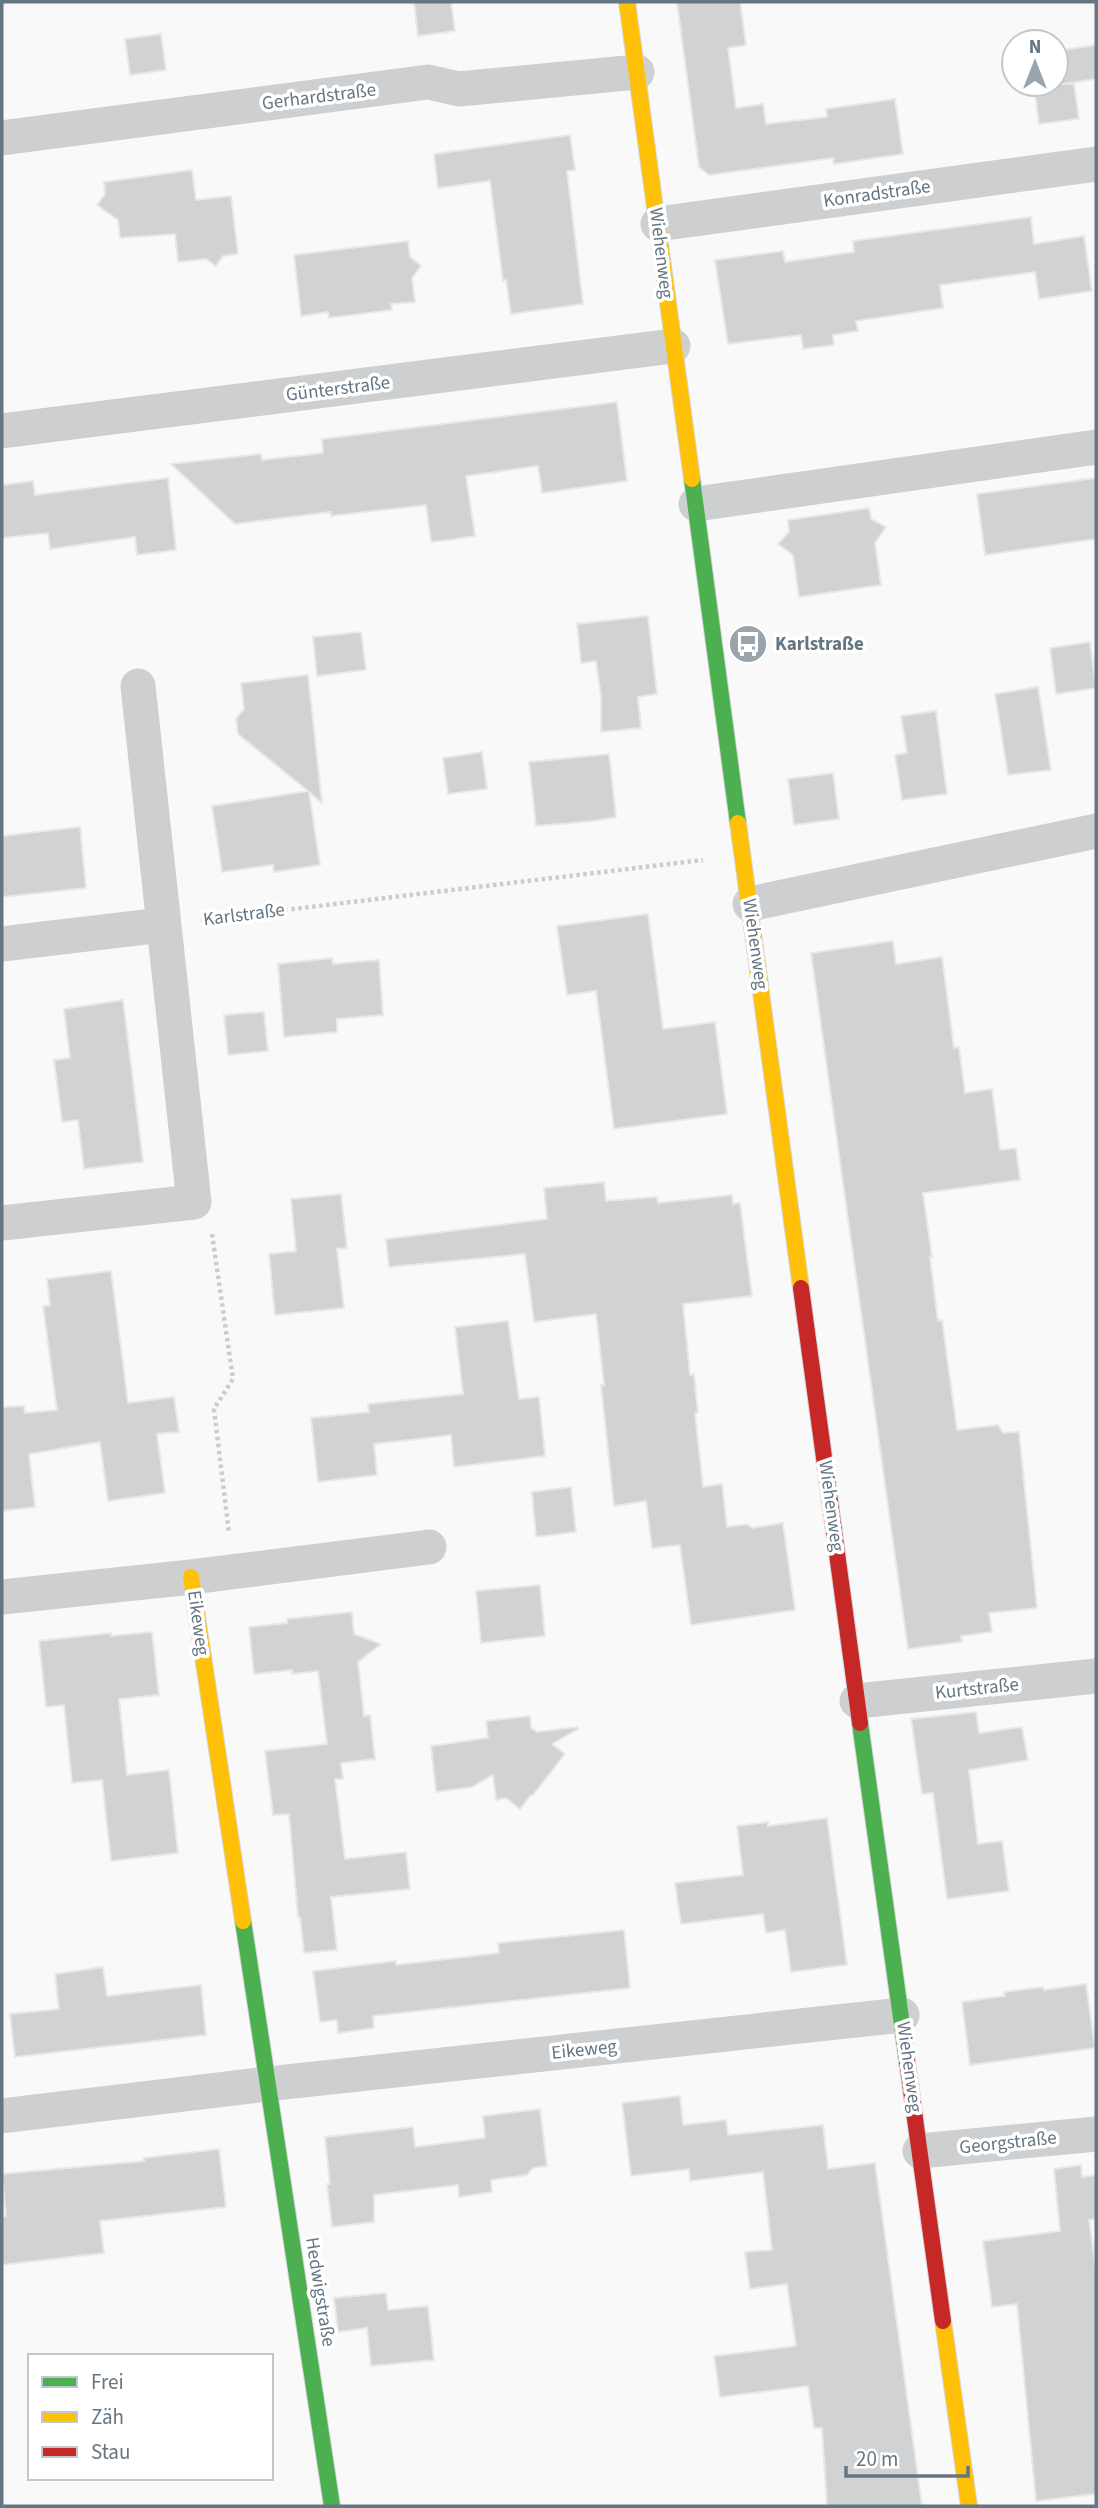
<svg xmlns="http://www.w3.org/2000/svg" width="1098" height="2508" font-family="'Source Sans 3',sans-serif">
<style>
.building{fill:#d0d2d3;stroke:#e8e8e8;stroke-width:2}
.lines{fill:none;stroke-linecap:round;stroke-linejoin:round}
.fast-casing{stroke:#d5d6d7;stroke-width:18}
.slow-casing{stroke:#d5d6d7;stroke-width:18}
.jam-casing{stroke:#d5d6d7;stroke-width:18}
.path{stroke:#cbcccd;stroke-width:4.5;stroke-dasharray:3.5 3.5;stroke-linecap:butt}
.street{stroke:#cecfd0;stroke-width:35}
.fast{stroke:#4caf50;stroke-width:16}
.slow{stroke:#ffc107;stroke-width:16}
.jam{stroke:#c62828;stroke-width:16}
.labels{text-anchor:middle;dominant-baseline:central;stroke-width:7;stroke-linejoin:round;paint-order:stroke}
.street-label{font-size:19px;fill:#657683;stroke:#fff}
.poi-label{font-size:19px;font-weight:bold;fill:#657683;stroke:#fff;text-anchor:start}
</style>
<rect width="100%" height="100%" fill="#f9f9f9"/>
<g class="building">
<path d="M414,2H451L455,31L418,36Z"/>
<path d="M677,2H740L746,45L728,48L736,108L763,104L766,124L827,117L826,109L895,99L903,154L834,164L833,158L709,175L699,167Z"/>
<path d="M161,34L166,70L130,75L125,39Z"/>
<path d="M1096,45V79L1062,84H1074L1079,119L1039,124L1034,84H1056V51Z"/>
<path d="M570,135L575,170L567,171L583,304L511,314L506,280L503,281L490,181L438,188L434,154Z"/>
<path d="M192,170L196,200L231,196L238,254L223,256L216,266L206,259L178,262L175,234L120,238L118,220L97,205L105,194L104,182Z"/>
<path d="M1031,217L1034,244L1084,236L1092,291L1039,299L1035,272L940,285L943,308L856,321L858,331L833,335L834,345L803,349L801,335L728,344L715,260L783,251L785,262L854,252L853,241Z"/>
<path d="M408,241L410,257L421,266L412,278L415,302L391,304L392,310L329,318L328,312L301,316L294,255Z"/>
<path d="M617,402L627,481L542,493L538,466L466,476L475,536L449,540L431,542L426,505L331,516V512L235,524L171,464L261,454L262,460L323,453L322,439Z"/>
<path d="M168,478L176,550L137,555L135,537L50,549L48,533L2,538V485L33,481L35,495Z"/>
<path d="M1096,478V539L985,555L977,494Z"/>
<path d="M869,508L871,519L886,527L875,543L881,585L799,597L793,555L778,544L789,532L788,520Z"/>
<path d="M648,616L657,694L638,697L641,728L601,732V696L596,661L581,663L577,624Z"/>
<path d="M361,632L366,670L317,676L313,637Z"/>
<path d="M1090,642L1096,688L1056,694L1050,648Z"/>
<path d="M308,675L322,803L309,792L320,865L274,872L273,865L222,872L212,806L308,791L238,734L236,719L244,709L241,683Z"/>
<path d="M1038,687L1051,770L1008,775L995,694Z"/>
<path d="M936,711L947,794L902,800L895,755L907,753L901,716Z"/>
<path d="M482,752L487,789L448,794L443,758Z"/>
<path d="M609,754L616,817L594,821L536,826L529,762Z"/>
<path d="M833,773L839,819L794,825L788,779Z"/>
<path d="M80,827L86,888L2,897V836Z"/>
<path d="M648,914L663,1029L715,1022L727,1114L614,1129L596,991L567,995L557,926Z"/>
<path d="M893,941L896,964L942,957L954,1048L959,1047L965,1093L992,1089L1000,1150L1016,1148L1020,1180L923,1193L932,1257H930L938,1321L942,1320L957,1430L998,1425L1003,1433L1019,1432L1037,1608L989,1613L992,1632L961,1636L962,1642L908,1649L811,953Z"/>
<path d="M332,958L333,964L379,960L383,1015L337,1019V1032L284,1037L278,964Z"/>
<path d="M123,1000L143,1162L84,1169L78,1120L62,1122L54,1060L70,1058L64,1009Z"/>
<path d="M264,1012L268,1051L228,1055L224,1015Z"/>
<path d="M604,1182L606,1201L657,1197L658,1203L732,1195L733,1204L740,1203L752,1296L683,1304L690,1375L694,1374L698,1412L695,1413L703,1487L722,1484L727,1527L747,1524L752,1528L783,1523L795,1610L691,1625L680,1545L652,1548L646,1501L614,1506L601,1385H604L596,1314L534,1322L525,1254L389,1267L386,1239L547,1219L544,1188Z"/>
<path d="M341,1194L347,1248L337,1249L344,1308L275,1315L269,1254L296,1251L291,1199Z"/>
<path d="M111,1271L128,1403L174,1397L179,1432L157,1434L165,1493L108,1501L100,1442L29,1454L35,1507L2,1511V1407L24,1406L25,1413L57,1410L43,1306L50,1305L47,1279Z"/>
<path d="M508,1321L519,1399L539,1397L545,1456L454,1467L451,1435L374,1444L377,1475L318,1482L311,1418L369,1412L368,1404L463,1394L455,1327Z"/>
<path d="M571,1487L576,1532L536,1537L532,1492Z"/>
<path d="M540,1585L545,1636L481,1643L476,1591Z"/>
<path d="M352,1612L354,1634L381,1644L358,1662L364,1716L370,1715L375,1759L341,1763L343,1779H335L345,1859L406,1852L410,1889L331,1897L337,1950L304,1953L300,1917H298L289,1814L273,1815L265,1751L327,1744L318,1671L292,1674V1670L254,1674L249,1627L287,1623V1619Z"/>
<path d="M152,1632L159,1695L119,1699L127,1775L169,1770L178,1853L111,1861L102,1780L72,1783L64,1705L46,1707L39,1641L111,1633V1636Z"/>
<path d="M976,1712L979,1733L1022,1727L1028,1760L969,1770L978,1844L1002,1841L1009,1891L947,1899L933,1793L922,1794L911,1719Z"/>
<path d="M530,1716L531,1728L537,1732L577,1727L578,1729L552,1744L565,1754L533,1795L530,1796L520,1809L506,1798L496,1800L493,1775L472,1787L436,1792L431,1746L488,1738L486,1721Z"/>
<path d="M827,1818L847,1965L791,1972L785,1930L766,1933L763,1914L681,1924L675,1883L743,1875L737,1826L768,1822V1826Z"/>
<path d="M624,1930L630,1988L373,2016L374,2028L338,2033L337,2020L320,2022L313,1971L396,1961V1965L499,1953L498,1943Z"/>
<path d="M103,1967L107,1996L201,1985L206,2035L15,2057L10,2014L59,2009L55,1974Z"/>
<path d="M1086,1984L1095,2048L970,2065L962,2002L1005,1996L1004,1992L1043,1987L1044,1990Z"/>
<path d="M680,2096L683,2125L726,2120L728,2135L823,2125L828,2169L875,2163L922,2506H827L822,2428H814L808,2386L720,2397L714,2356L796,2346L787,2284L750,2289L745,2252L772,2250L763,2172L690,2181L689,2169L631,2176L622,2103Z"/>
<path d="M540,2109L547,2166L533,2168L527,2175L491,2180L492,2192L459,2197L458,2185L374,2195V2222L332,2227L327,2184H330L325,2137L413,2127L415,2147L485,2138L483,2116Z"/>
<path d="M219,2149L226,2207L100,2221L104,2253L2,2265V2217L6,2216L2,2174L144,2161V2158Z"/>
<path d="M1081,2165L1082,2177L1096,2175V2219L1089,2220L1096,2270V2494L1036,2501L1017,2304L992,2307L983,2241L1060,2231L1054,2169Z"/>
<path d="M386,2293L388,2310L428,2306L434,2360L371,2366L367,2328L338,2332L334,2298Z"/>
</g>
<g class="lines">
<g class="fast-casing">
<g id="fast">
<path d="M692,479L738,823"/>
<path d="M860,1723L907,2061"/>
<path d="M243,1921L332,2506"/>
</g>
</g>
<g class="slow-casing">
<g id="slow">
<path d="M627,2L692,479"/>
<path d="M738,823L801,1288"/>
<path d="M191,1577L243,1921"/>
<path d="M943,2321L969,2506"/>
</g>
</g>
<g class="jam-casing">
<g id="jam">
<path d="M801,1288L860,1723"/>
<path d="M907,2061L943,2321"/>
</g>
</g>
<g class="path">
<path d="M201,920L703,860"/>
<path d="M212,1234L233,1379L214,1409L229,1533"/>
</g>
<g class="street">
<path d="M2,138L428,82L459,89L637,72"/>
<path d="M658,224L1096,164"/>
<path d="M2,431L673,346"/>
<path d="M696,504L1096,447"/>
<path d="M750,904L1096,831"/>
<path d="M2,944L162,925"/>
<path d="M2,1223L194,1202L138,686"/>
<path d="M2,1597L191,1577L429,1547"/>
<path d="M857,1701L1096,1676"/>
<path d="M2,2116L267,2084L902,2015"/>
<path d="M920,2151L1096,2134"/>
</g>
<use href="#fast" class="fast"/>
<use href="#slow" class="slow"/>
<use href="#jam" class="jam"/>
</g>
<defs>
<g id="bus-disc" transform="scale(2.0125)"><circle r="9.5" fill="#99a4ac" stroke="#fff"/><path d="M-5-6H5V4H4V6H2V4H-2V6H-4V4H-5ZM-3.5-4V0h7V-4ZM-3.5 1.2v1.5H-2V1.2ZM2 1.2v1.5H3.5V1.2Z" fill="#fff"/></g>
</defs>
<g fill-rule="evenodd">
<use href="#bus-disc" x="748" y="644"/>
</g>
<g class="labels">
<g class="street-label">
<text transform="translate(319 97) rotate(-7)">Gerhardstraße</text>
<text transform="translate(877 194) rotate(-8)">Konradstraße</text>
<text transform="translate(661 253) rotate(83)">Wiehenweg</text>
<text transform="translate(338 389) rotate(-7)">Günterstraße</text>
<text transform="translate(244 915) rotate(-7)">Karlstraße</text>
<text transform="translate(755 944) rotate(82)">Wiehenweg</text>
<text transform="translate(831 1506) rotate(82)">Wiehenweg</text>
<text transform="translate(198 1623) rotate(82)">Eikeweg</text>
<text transform="translate(977 1689) rotate(-6)">Kurtstraße</text>
<text transform="translate(584 2050) rotate(-6)">Eikeweg</text>
<text transform="translate(909 2067) rotate(82)">Wiehenweg</text>
<text transform="translate(1008 2143) rotate(-6)">Georgstraße</text>
<text transform="translate(320 2292) rotate(81)">Hedwigstraße</text>
</g>
<g class="poi-label">
<text x="775" y="644">Karlstraße</text>
</g>
</g>
<rect width="1098" height="2508" fill="none" stroke="#657683" stroke-width="7"/>
<rect x="28" y="2354" width="245" height="126" fill="#ffffff" stroke="#c1c8cd" stroke-width="2"/>
<rect x="42" y="2377" width="35" height="10" fill="#4caf50" stroke="#c1c8cd" stroke-width="2"/>
<text x="91" y="2389" font-size="21" fill="#657683">Frei</text>
<rect x="42" y="2412" width="35" height="10" fill="#ffc107" stroke="#c1c8cd" stroke-width="2"/>
<text x="91" y="2424" font-size="21" fill="#657683">Zäh</text>
<rect x="42" y="2447" width="35" height="10" fill="#c62828" stroke="#c1c8cd" stroke-width="2"/>
<text x="91" y="2459" font-size="21" fill="#657683">Stau</text>
<g transform="translate(1035 63)"><circle r="33" fill="#ffffff" stroke="#c1c8cd" stroke-width="2"/>
<path d="M0-5L12 26L0 18L-12 26Z" fill="#99a4ac"/>
<text y="-10" font-size="19" font-weight="bold" text-anchor="middle" fill="#657683">N</text>
</g>
<path d="M846 2466v10h122v-10" fill="none" stroke="#657683" stroke-width="3.5"/>
<text x="856" y="2466" font-size="21" fill="#657683" stroke="#ffffff" stroke-width="5" paint-order="stroke">20 m</text>
</svg>
